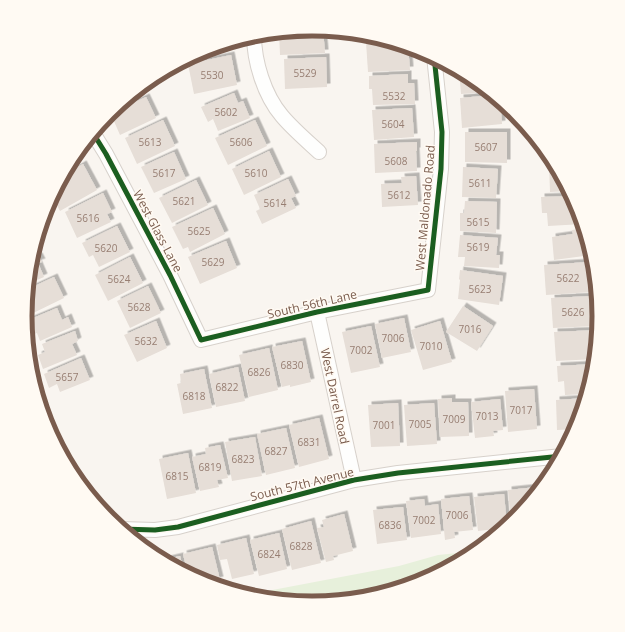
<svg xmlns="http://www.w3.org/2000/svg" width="625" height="632" font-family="'Open Sans',sans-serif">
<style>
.green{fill:#e7f0db}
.building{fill:#e6ded7;filter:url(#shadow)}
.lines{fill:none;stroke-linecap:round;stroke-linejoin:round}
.street-casing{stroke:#d7d1cb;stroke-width:16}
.street{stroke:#fefefd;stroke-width:14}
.cycleway-casing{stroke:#fffaf3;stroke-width:8}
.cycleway{stroke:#1b5e20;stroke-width:5}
.labels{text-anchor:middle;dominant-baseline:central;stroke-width:3;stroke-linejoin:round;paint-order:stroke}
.number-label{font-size:10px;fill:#977e72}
.street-label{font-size:12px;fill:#7a5c4d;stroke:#fffaf3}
.rim{fill:none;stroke:#7a5c4d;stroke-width:5}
</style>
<defs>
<filter id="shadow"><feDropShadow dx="3.5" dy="-3.5" stdDeviation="0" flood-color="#0004"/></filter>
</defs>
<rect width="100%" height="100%" fill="#f9f5f0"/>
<path class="green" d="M477,551L472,555L422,582L368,598L312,603L256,598L246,595L399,566L438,555Z"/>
<g class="building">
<path d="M313,29L323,30L325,53L280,55L279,32Z"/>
<path d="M392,41L408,46L410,70L368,72L366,42Z"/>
<path d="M223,44V51H201L203,50Z"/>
<path d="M231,55L237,85L194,94L188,64Z"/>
<path d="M326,57L327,87L285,89L284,59Z"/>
<path d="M459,70L472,77L490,92L461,94Z"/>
<path d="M408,74V83H414L415,104L373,105L372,89H369V76Z"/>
<path d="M234,93L238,103L243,101L250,118L218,131L213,119L208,122L201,107Z"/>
<path d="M494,95L500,100L502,124L462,128L460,98Z"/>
<path d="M146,97L156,118L120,135L110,112L122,103L124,107Z"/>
<path d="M412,108L414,137L374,140L372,110Z"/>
<path d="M163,120L175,146L137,164L125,138Z"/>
<path d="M255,120L267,146L228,165L215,138Z"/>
<path d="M465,132H507V163L465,162Z"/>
<path d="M417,142V151H416L417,171L375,173L374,144Z"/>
<path d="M269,151L281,177L244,195L232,169Z"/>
<path d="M174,152L186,179L154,193L141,167Z"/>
<path d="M555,162L570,191L550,192L549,163Z"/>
<path d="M83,164L97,190L60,211L52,196L64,175Z"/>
<path d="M463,167L498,169L496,198L462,197Z"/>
<path d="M416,176L418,205L382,207L381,184L402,183L401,177Z"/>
<path d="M288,179L296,196L291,198L296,208L262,224L256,211L260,209L254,195Z"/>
<path d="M196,180L208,205L172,223L159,198Z"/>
<path d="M103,193L112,212L107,214L111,222L77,238L65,212Z"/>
<path d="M573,196L578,206L583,224L548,226L547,213H542L541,197Z"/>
<path d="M465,201L497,202L496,233L460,231V213H464Z"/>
<path d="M213,208L225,234L190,252L188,247L183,249L172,227Z"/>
<path d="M117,226L130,252L99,267L93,255L89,257L82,243Z"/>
<path d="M585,228L587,237L589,248H583L584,256L554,260L552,237L573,234L572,230Z"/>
<path d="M460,235L498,238L496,255H500L499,268L464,266L465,257H458Z"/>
<path d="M226,241L237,268L200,284L188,257Z"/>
<path d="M39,256L42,262L38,263L44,277L28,284L31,260Z"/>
<path d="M130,257L143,283L108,301L95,275Z"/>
<path d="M589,262L591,292L546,295L544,265Z"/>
<path d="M460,270L503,276L499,305L458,299L460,280L459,279Z"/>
<path d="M54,277L64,298L25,317L28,289Z"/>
<path d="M148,286L161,313L130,328L117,301Z"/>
<path d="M593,296L595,326L553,328L551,298Z"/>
<path d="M463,306L493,326L477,351L446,332Z"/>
<path d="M57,308L62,320L68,317L72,327L40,341L37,333L29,336L26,331V321Z"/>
<path d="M404,318L411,352L382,358L375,324Z"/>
<path d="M156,321L167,348L137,362L124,335Z"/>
<path d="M440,321L452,362L423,370L411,330Z"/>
<path d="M371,326L380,367L351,373L342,332Z"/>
<path d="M598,330L596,359L556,361L554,332Z"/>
<path d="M75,331L78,341L72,344L77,355L43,369L38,355L45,352L42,344Z"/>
<path d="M302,341L311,382L290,387V385L282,387L272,347Z"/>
<path d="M269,348L278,390L249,397L239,355Z"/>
<path d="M81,358L90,380L60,392L57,384L49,388L44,374Z"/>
<path d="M595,364L594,372L588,394L565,395L564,381L558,382L557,366Z"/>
<path d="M238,367L245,401L216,407L209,374Z"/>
<path d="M204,369L212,408L183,414L177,384L181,383L180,374Z"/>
<path d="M534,389L537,429L508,432L505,391Z"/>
<path d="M452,398V402H468L469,436L440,437L438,399Z"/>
<path d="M587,398L577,429L557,430L556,400Z"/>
<path d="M500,399L503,430L493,431L494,436L475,438L471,402Z"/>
<path d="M398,403L400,446L371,447L368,405Z"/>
<path d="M434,403L437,444L407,446L404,405Z"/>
<path d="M319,418L329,459L299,467L289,425Z"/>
<path d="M286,428L295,468L266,475L257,434Z"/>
<path d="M255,437L262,476L232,481L225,442Z"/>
<path d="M220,445L228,478L217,480L219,487L200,491L192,457L206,454L205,448Z"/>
<path d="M188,453L196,493L167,499L159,459Z"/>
<path d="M537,487L538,493L516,519L511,523L508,490Z"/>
<path d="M504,494L507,526L505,528L478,531L474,497Z"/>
<path d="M469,496L473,530L454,532L455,538L445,540L441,499Z"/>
<path d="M424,499L425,506L438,504L441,534L411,538L406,501Z"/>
<path d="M403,507L407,540L377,544L373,510Z"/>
<path d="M344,514L353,551L333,556L334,560L326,562L317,528L324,527L322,520Z"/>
<path d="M311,521L321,563L292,570L282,529Z"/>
<path d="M279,533L287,569L259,576L250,540Z"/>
<path d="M246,538L254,574L232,579L227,559L220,560L217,545Z"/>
<path d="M212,547L220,580L208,583L202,582L188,574L183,554Z"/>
<path d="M180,556L184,572L163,560Z"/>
</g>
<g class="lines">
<g class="street-casing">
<g id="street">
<path d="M254,35C254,61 264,95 282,116C292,128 307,141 319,152"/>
<path d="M93,133L106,154L170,275L201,340L317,312L428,290L441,169L442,132L434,56"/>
<path d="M317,312L354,480"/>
<path d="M121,529L155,530L178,527L354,480L398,473L562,456"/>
</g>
</g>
<use href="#street" class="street"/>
<g class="cycleway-casing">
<g id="cycleway">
<path d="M93,133L106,154L170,275L201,340L317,312L428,290L441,169L442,132L434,56"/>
<path d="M121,529L155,530L178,527L354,480L398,473L562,456"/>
</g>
</g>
<use href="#cycleway" class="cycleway"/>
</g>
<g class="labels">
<g class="number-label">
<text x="305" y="73">5529</text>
<text x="212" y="75">5530</text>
<text x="394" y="96">5532</text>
<text x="226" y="112">5602</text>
<text x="393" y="124">5604</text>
<text x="150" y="142">5613</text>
<text x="241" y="142">5606</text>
<text x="486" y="147">5607</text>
<text x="396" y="161">5608</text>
<text x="164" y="173">5617</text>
<text x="256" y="173">5610</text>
<text x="480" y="183">5611</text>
<text x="399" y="195">5612</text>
<text x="184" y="201">5621</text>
<text x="275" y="203">5614</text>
<text x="88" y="218">5616</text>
<text x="478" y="222">5615</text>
<text x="199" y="231">5625</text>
<text x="478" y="247">5619</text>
<text x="106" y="248">5620</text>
<text x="213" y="262">5629</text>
<text x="568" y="278">5622</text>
<text x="119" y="279">5624</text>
<text x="480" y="289">5623</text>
<text x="139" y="307">5628</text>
<text x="573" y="312">5626</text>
<text x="470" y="329">7016</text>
<text x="393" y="338">7006</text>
<text x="146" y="341">5632</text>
<text x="431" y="346">7010</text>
<text x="361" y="350">7002</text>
<text x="292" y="365">6830</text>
<text x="259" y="372">6826</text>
<text x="67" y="377">5657</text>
<text x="227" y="387">6822</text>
<text x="194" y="396">6818</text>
<text x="521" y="410">7017</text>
<text x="487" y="416">7013</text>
<text x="454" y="419">7009</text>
<text x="420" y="424">7005</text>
<text x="384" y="425">7001</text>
<text x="309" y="442">6831</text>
<text x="276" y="451">6827</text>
<text x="243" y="459">6823</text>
<text x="210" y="467">6819</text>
<text x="177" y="476">6815</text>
<text x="457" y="515">7006</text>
<text x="424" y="520">7002</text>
<text x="390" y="525">6836</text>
<text x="301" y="546">6828</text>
<text x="269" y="554">6824</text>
</g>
<g class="street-label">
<text transform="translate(425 208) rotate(-85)">West Maldonado Road</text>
<text transform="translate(158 231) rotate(62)">West Glass Lane</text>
<text transform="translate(312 304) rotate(-13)">South 56th Lane</text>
<text transform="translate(335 396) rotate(78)">West Darrel Road</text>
<text transform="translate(302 484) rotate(-14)">South 57th Avenue</text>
</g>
</g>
<path d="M0 0H625V632H0ZM32 316a280 280 0 1 1 560 0a280 280 0 1 1-560 0Z" fill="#fffaf3" fill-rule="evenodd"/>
<path class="rim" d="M32 316a280 280 0 1 1 560 0a280 280 0 1 1-560 0Z"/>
</svg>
